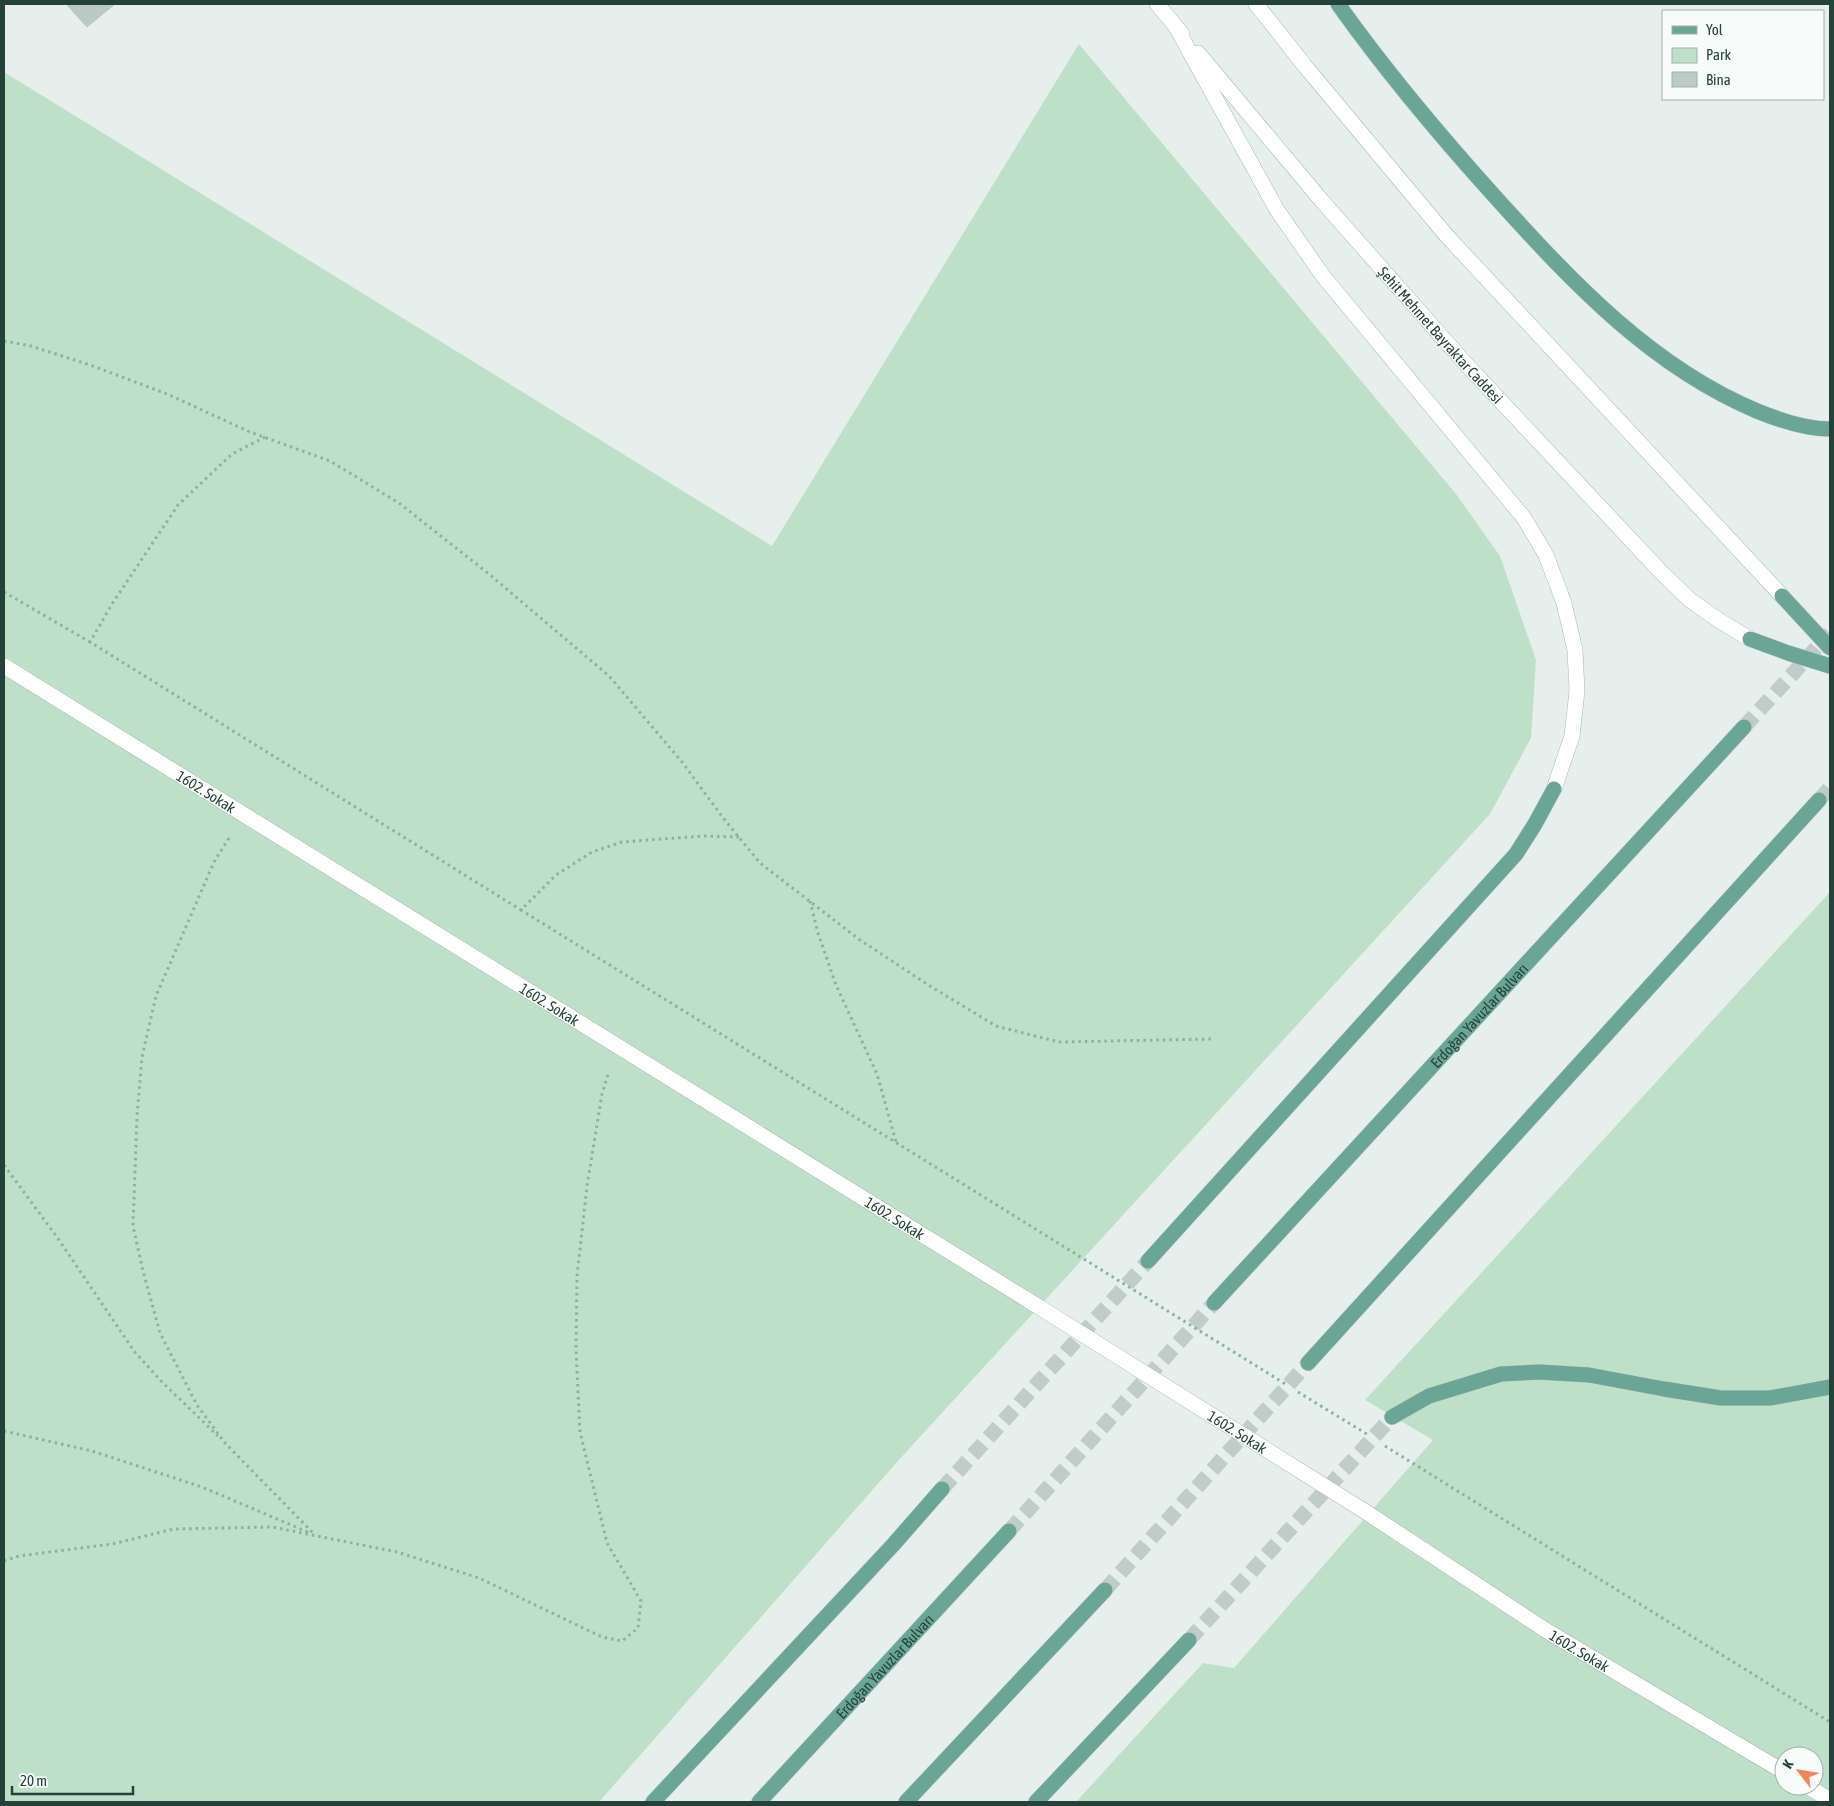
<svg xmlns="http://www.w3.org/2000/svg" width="1834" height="1806" font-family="'Asap Condensed',sans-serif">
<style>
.green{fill:#bfe0c8;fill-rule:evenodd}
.building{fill:#bbcac4;stroke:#b8c9c2}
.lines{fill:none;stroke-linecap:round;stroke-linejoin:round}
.primary-tunnel{stroke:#bfccc8;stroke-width:15;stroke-dasharray:15 8;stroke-linecap:butt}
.minor-casing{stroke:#a8b8b2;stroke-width:16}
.secondary-casing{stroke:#a4bbb3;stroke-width:16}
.primary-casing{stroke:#c2cac8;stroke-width:16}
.path{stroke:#86b3a5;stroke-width:3;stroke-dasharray:2.5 4;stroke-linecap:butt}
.minor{stroke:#fff;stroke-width:15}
.secondary{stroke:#fff;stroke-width:15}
.primary{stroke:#6aa596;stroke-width:15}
.primary-bridge-casing{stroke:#c2cac8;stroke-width:16;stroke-linecap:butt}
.primary-bridge{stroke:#6aa596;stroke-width:15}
.labels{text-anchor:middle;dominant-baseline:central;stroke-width:4.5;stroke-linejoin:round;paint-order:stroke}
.street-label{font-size:15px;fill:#24423a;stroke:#f7fbf9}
</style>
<rect width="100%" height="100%" fill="#e6efeb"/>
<g class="green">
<path d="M1079,44L1456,494L1500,556L1536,660L1531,738L1490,814L897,1462L599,1802H4V72L772,546Z"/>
<path d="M1830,892V1802H1076L1203,1663L1234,1668L1433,1440L1365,1400ZM1784,1756H1814V1786H1784Z"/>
</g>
<path class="building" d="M66,4H115L87,27Z"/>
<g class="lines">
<g class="primary-tunnel">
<path d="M1744,727L1830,633"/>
<path d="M1819,800L1830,788"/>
<path d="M942,1489L1148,1261"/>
<path d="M1009,1531L1214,1303"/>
<path d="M1105,1590L1308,1363"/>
<path d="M1189,1640L1392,1417"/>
</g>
<g class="minor-casing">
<g id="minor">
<path id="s1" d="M4,666L1039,1307L1369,1514L1547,1631L1784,1772"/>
<path d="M1807,1786L1830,1800"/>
</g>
</g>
<g class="secondary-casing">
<g id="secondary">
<path d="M1157,4L1182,34"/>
<path d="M1256,4L1305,66L1446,235L1782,596"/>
<path d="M1176,27L1277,210L1323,276L1524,518L1546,555L1564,603L1575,650L1577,691L1572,736L1554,789"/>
<path id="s2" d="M1198,53L1322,201L1466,364L1661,572L1690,600L1720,621L1750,639"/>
</g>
</g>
<g class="primary-casing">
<g id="primary">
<path d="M1338,4C1387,73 1441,137 1498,200C1573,283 1652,367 1757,411C1779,420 1807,429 1830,429"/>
<path d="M1750,639L1788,653L1830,666"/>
<path d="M1148,1261L1516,854L1535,824L1554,789"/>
<path id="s3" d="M1214,1303L1744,727"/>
<path d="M1308,1363L1819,800"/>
<path d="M1392,1417L1429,1396L1501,1374L1539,1372L1589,1375L1664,1389L1721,1398H1770L1830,1387"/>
<path d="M653,1802L893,1545L942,1489"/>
<path id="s4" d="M759,1802L1009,1531"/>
<path d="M906,1802L1105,1590"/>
<path d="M1036,1802L1189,1640"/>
</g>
</g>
<g class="path">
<path d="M4,341L31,346L93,366L167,394L250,432L330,461L399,503L489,574L609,676L682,762L724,819L760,863L860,940L930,986L996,1026L1059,1042L1214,1039"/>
<path d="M265,437L232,454L178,505L112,604L90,642L521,910"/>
<path d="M4,592L90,642"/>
<path d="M739,837L703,836L622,842L592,852L556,875L521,910L1287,1385"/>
<path d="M229,838L214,862L156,996L142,1057L137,1116L133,1226L143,1271L160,1333L197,1405L225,1443L315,1535"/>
<path d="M810,901L818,933L836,985L877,1074L896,1142"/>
<path d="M4,1165L59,1240L134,1351L162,1382L218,1436"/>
<path d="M1298,1392L1370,1436"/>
<path d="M4,1431L92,1451L202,1487L310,1533"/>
<path d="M1385,1446L1830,1722"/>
<path d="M4,1561L19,1556L112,1544L174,1529L272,1527L397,1552L479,1578L602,1637L622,1641L638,1628L641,1601L607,1543L580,1432L576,1350L577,1276L587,1186L602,1094L608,1074"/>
</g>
<use href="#minor" class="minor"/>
<use href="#secondary" class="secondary"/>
<use href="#primary" class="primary"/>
<g class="primary-bridge-casing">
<path id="primary-bridge" d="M1782,596L1830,648"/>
</g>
<use href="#primary-bridge" class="primary-bridge"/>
</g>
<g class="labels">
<g class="street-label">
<text stroke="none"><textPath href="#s2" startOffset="372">Şehit Mehmet Bayraktar Caddesi</textPath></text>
<text stroke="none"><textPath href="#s1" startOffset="238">1602. Sokak</textPath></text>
<text stroke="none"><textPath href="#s1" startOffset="642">1602. Sokak</textPath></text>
<text stroke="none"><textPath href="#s3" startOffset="391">Erdoğan Yavuzlar Bulvarı</textPath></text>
<text stroke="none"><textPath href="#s1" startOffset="1048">1602. Sokak</textPath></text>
<text stroke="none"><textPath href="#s1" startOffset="1452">1602. Sokak</textPath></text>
<text stroke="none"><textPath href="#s1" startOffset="1858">1602. Sokak</textPath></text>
<text stroke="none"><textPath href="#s4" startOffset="185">Erdoğan Yavuzlar Bulvarı</textPath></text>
</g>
</g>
<rect width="1834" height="1806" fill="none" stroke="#24423a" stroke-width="10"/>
<rect x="1662" y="10" width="162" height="90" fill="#f7fbf9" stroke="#a3b1ad"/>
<rect x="1672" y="26" width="25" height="8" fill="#6aa596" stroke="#a3b1ad"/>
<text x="1706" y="35" font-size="15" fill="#24423a">Yol</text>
<rect x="1672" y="48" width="25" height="15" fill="#bfe0c8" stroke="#a3b1ad"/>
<text x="1706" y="60" font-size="15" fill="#24423a">Park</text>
<rect x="1672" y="72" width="25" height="15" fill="#bbcac4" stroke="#a3b1ad"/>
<text x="1706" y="85" font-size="15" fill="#24423a">Bina</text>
<g transform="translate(1799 1771) rotate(301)"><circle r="24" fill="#f7fbf9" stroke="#a3b1ad"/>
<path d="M0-4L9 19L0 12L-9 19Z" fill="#f4845f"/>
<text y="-8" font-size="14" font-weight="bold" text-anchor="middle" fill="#24423a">K</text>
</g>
<path d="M12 1786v8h121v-8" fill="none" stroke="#24423a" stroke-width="2.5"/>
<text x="20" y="1786" font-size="15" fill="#24423a" stroke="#f7fbf9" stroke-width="4" paint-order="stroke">20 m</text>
</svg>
